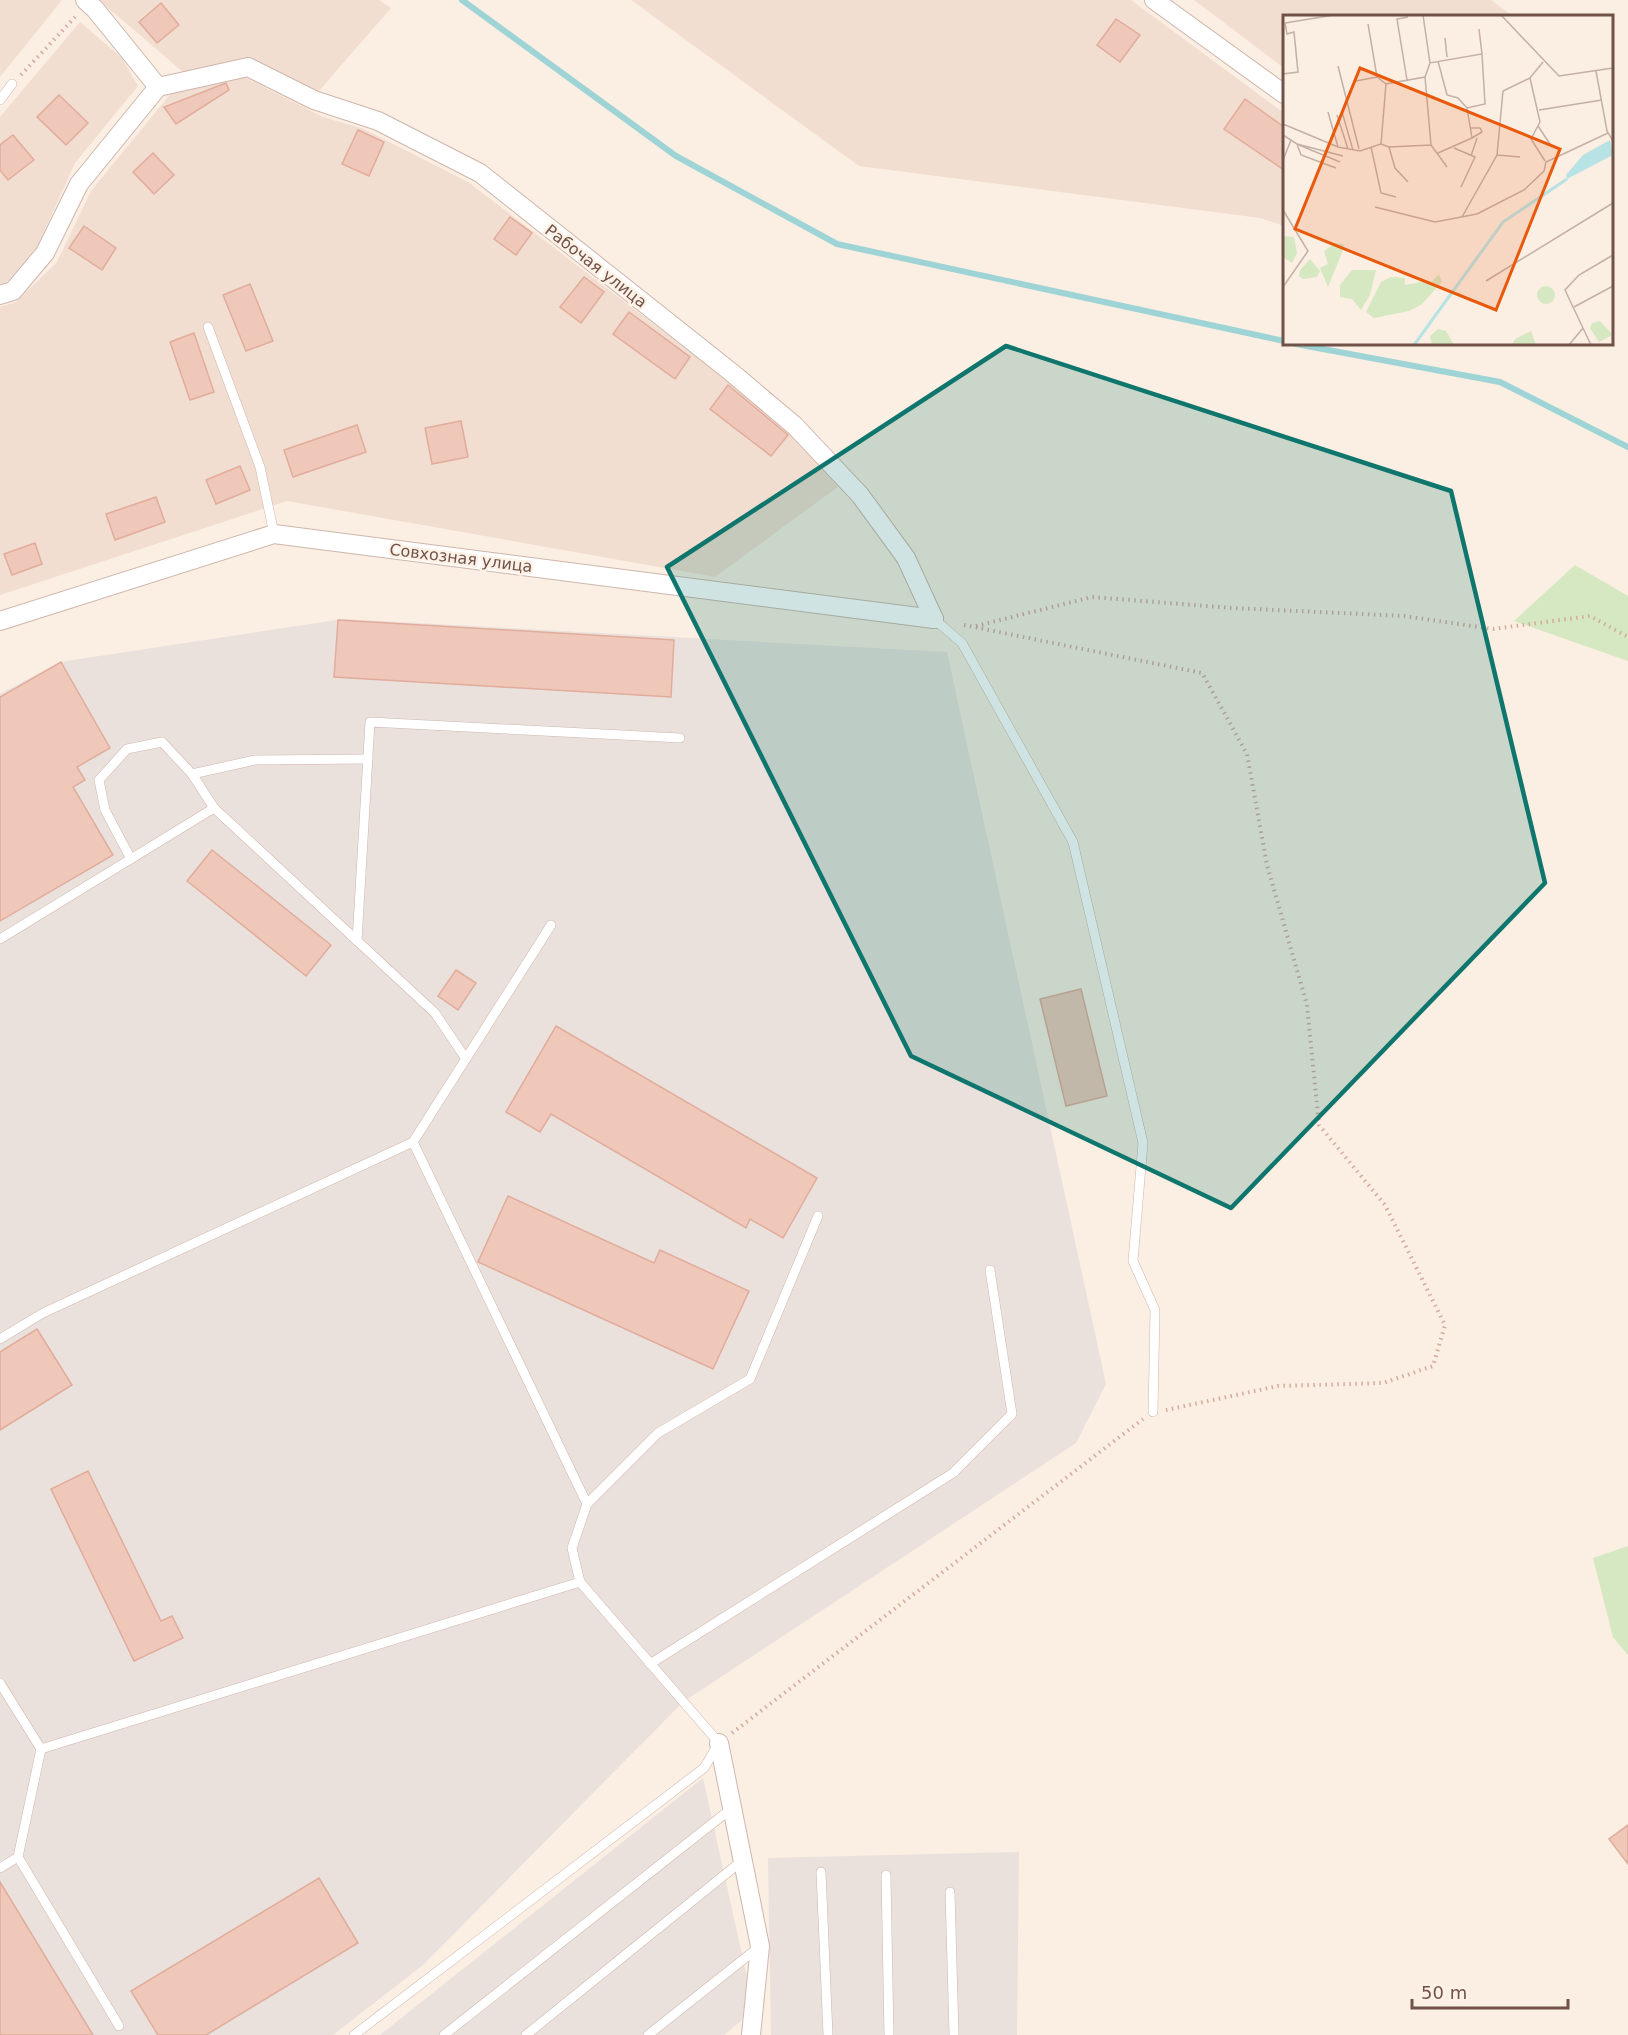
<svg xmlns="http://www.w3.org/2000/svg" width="1628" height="2035" font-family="'DejaVu Sans',sans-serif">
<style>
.residential{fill:#f2ded0}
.industrial{fill:#eae1dd}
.green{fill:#d6e8c1}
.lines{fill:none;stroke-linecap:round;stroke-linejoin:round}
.stream{stroke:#9ed4d5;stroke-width:6}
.building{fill:#efc8ba;stroke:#e1ac9b;stroke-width:1.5}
.service-casing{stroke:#ceb6ac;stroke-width:10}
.minor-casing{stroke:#ceb6ac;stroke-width:20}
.path{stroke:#d4ab9e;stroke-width:4;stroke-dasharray:1.5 4.5;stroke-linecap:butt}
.service{stroke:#fff;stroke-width:9}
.minor{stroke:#fff;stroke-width:18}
.marked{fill:#0f766e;fill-opacity:0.2;stroke:#0f766e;stroke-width:4.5;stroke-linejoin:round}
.labels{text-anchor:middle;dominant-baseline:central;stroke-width:5;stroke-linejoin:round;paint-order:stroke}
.street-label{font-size:16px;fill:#715249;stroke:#fef2e7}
.inset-river{fill:none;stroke:#b7e3e4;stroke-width:3}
.inset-road{fill:none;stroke:#c4b0a5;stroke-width:1.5}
.view{fill:#e8590c;fill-opacity:0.15;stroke:#e8590c;stroke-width:3}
.inset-edge{fill:none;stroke:#715249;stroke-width:3}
</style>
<rect width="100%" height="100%" fill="#fbeee2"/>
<g class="residential">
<path d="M0,0H62L0,77Z"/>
<path d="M99,0H379L391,8L318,92L246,59L183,72Z"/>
<path d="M631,0H1131L1284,113V226L1260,218L859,166Z"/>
<path d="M1194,0H1491L1513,16H1284V68Z"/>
<path d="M80,22L122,58L138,86L75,163L37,247L6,283L0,285V117Z"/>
<path d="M242,76L323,117L364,129L468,182L706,364L795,436L838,487L715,577L287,501L0,595V307L16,302L57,262L91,191L172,92Z"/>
</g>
<g class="industrial">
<path d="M343,619L947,652L1106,1384L1076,1443L683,1702L423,1965L333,2035H0V694L60,662Z"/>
<path d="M703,1778L748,1982L742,2020L724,2035H380Z"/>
<path d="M1019,1852L1017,2035H771L768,1858Z"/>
</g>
<g class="green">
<path d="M1575,565L1628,596V661L1514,621Z"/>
<path d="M1628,1546V1655L1613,1637L1593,1558Z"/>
</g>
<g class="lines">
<g class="stream">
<path d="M462,0L676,156L837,244L1284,341"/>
<path d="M1296,344L1500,382L1628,447"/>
</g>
</g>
<g class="building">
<path d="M161,3L179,25L157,43L139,22Z"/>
<path d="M1116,19L1140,35L1120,62L1097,45Z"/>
<path d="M226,83L229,90L176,124L164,107Z"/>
<path d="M59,95L88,123L66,145L37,117Z"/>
<path d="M1245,99L1284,127V170L1224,129Z"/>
<path d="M358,130L384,142L369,176L342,164Z"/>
<path d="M13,135L34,160L8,180L0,170V145Z"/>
<path d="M153,153L174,175L154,194L133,172Z"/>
<path d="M510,217L532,233L516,255L494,239Z"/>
<path d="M84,226L116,248L102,270L69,248Z"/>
<path d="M584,277L604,292L581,323L560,307Z"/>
<path d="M250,284L273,341L246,351L223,295Z"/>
<path d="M629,312L690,357L675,379L613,334Z"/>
<path d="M194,333L214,392L190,400L170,342Z"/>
<path d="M728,385L788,435L771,456L710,409Z"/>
<path d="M461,421L468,457L432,464L425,428Z"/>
<path d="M357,425L366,452L293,477L284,450Z"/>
<path d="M240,466L250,490L216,504L206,480Z"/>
<path d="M156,497L165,522L115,540L106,514Z"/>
<path d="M35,543L42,564L12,575L4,554Z"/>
<path d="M338,620L674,640L671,697L334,677Z"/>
<path d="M61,662L110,748L77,767L85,780L73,787L113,855L0,921V697Z"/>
<path d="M212,850L331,945L306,976L187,881Z"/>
<path d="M456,970L476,983L458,1010L438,996Z"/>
<path d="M1081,989L1107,1096L1066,1106L1040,999Z"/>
<path d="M556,1026L817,1178L783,1238L750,1219L746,1228L551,1114L540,1132L506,1112Z"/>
<path d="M508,1196L654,1263L660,1250L749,1291L713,1369L478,1262Z"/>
<path d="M37,1329L72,1385L0,1430V1352Z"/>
<path d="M88,1471L161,1621L172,1616L183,1638L134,1661L51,1489Z"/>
<path d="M1628,1825V1864L1609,1839Z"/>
<path d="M319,1878L358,1943L206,2035H158L131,1991Z"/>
<path d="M0,1882L93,2035H0Z"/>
</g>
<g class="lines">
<g class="service-casing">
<g id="service">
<path d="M0,100L12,84"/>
<path d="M208,327L260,467L274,534"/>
<path d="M934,619L962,643L1073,842L1143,1143L1133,1261L1155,1310L1153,1412"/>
<path d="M192,774L255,760L368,759"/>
<path d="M131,859L105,810L99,780L127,749L162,742L192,774L214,808"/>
<path d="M0,939L214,808L435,1013L466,1059"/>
<path d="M357,941L370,722L680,738"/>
<path d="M413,1142L587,1504"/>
<path d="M0,1339L43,1313L413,1142L551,925"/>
<path d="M580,1582L572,1548L587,1504L658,1433L750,1379L818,1216"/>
<path d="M650,1664L953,1473L1012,1414L990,1270"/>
<path d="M0,1683L41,1749L580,1582L719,1743L704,1768L354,2035"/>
<path d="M41,1749L18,1857L119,2026"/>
<path d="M0,1868L18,1857"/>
<path d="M821,1872L828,2035"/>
<path d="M886,1875L889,2035"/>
<path d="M950,1892L954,2035"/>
<path d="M444,2035L732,1808"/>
<path d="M526,2035L743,1860"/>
<path d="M648,2035L759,1947"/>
</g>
</g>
<g class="minor-casing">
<g id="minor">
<path d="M85,0L95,9L158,87L248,67L314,100L378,121L480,173L731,372L795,426L860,495L906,558L934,619"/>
<path d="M1154,0L1284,94"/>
<path d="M0,295L13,291L45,253L79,184L158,87"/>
<path d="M0,621L274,534L934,619"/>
<path d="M719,1743L760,1946L751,2035"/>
</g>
</g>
<g class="path">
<path d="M21,75L75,17"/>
<path d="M964,625L1202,673L1247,754L1267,865L1307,1005L1319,1125L1385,1205L1445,1325L1433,1366L1383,1383L1278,1386L1166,1410"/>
<path d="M976,626L1092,597L1232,608L1404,616L1493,629L1590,616L1628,637"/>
<path d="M732,1733L1143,1419"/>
</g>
<use href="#service" class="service"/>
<use href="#minor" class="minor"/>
</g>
<path class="marked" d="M1006,346L1451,491L1545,883L1231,1208L911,1056L667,567Z"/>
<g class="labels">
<g class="street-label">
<text transform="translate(596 266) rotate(38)">Рабочая улица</text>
<text transform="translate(461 558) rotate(7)">Совхозная улица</text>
</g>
</g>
<g transform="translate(1283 15)">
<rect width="330" height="330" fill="#fbeee2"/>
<path d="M0,221L11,222L14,238L9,248L0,242ZM52,228L61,229L60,235L45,272L37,253L45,249L41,236ZM27,244L37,256L34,262L20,264L16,261L17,255ZM69,255H93L87,280L78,295L69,284L57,282V270ZM156,259L159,267L139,289L126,296L91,303L83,297L98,267L108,262L122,263V270L138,267L146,269ZM254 280a9 9 0 1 1 18 0a9 9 0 1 1-18 0ZM317,306L330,320L316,327L307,313L309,308ZM155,314L163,316L171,330H149L147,321ZM248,316L253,330H229L232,324Z" fill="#d6e8c1"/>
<path d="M327,125L330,140L284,164L283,160L300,140Z" fill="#b7e3e4"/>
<path class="inset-river" d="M131,330L220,207L284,164"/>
<path class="inset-road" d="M140,0L147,48L199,39L196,14M218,0L276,61L330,53M2,8L51,0M85,9L94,62M162,23L164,42M155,46L164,80L175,83L184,93L202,89L199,39M55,51L76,134M313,56L324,116L330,126M0,59L15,57L11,17L4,19L2,8M142,62L148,130L164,152M247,63L257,107L248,124L262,146M124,65L114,4L125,2M73,66L94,62L103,69M0,93V114M256,95L319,85M45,97L55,132M59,97L70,135M54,100L65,134M0,109L55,132L77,136L98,129L103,69L142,62L147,48M255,111L269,132M188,113H197L199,117L189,123M0,120L14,129L60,141M14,129L18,140L53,153M98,129L106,132L112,153L125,167M16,130L57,147M88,132L98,178L113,182M106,132L148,130M171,133L192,142L178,172M155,138L189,123L184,93M214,140L237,142M188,141L194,123M0,145L8,125M92,192L152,207L194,199L241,175L261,156L263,147L325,118M0,195L25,236L0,272M179,202L214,140L220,76L247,63L260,47M203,266L330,188M291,292L330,271M286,330L300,313M308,330L282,275L296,260L330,240"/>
<path class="view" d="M77,53L277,134L213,295L12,214Z"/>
<rect width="330" height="330" class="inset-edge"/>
</g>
<path d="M1412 1999v9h156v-9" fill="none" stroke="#715249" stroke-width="3"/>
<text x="1421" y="1999" font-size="18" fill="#715249" stroke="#fef2e7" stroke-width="4.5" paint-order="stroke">50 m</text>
</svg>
